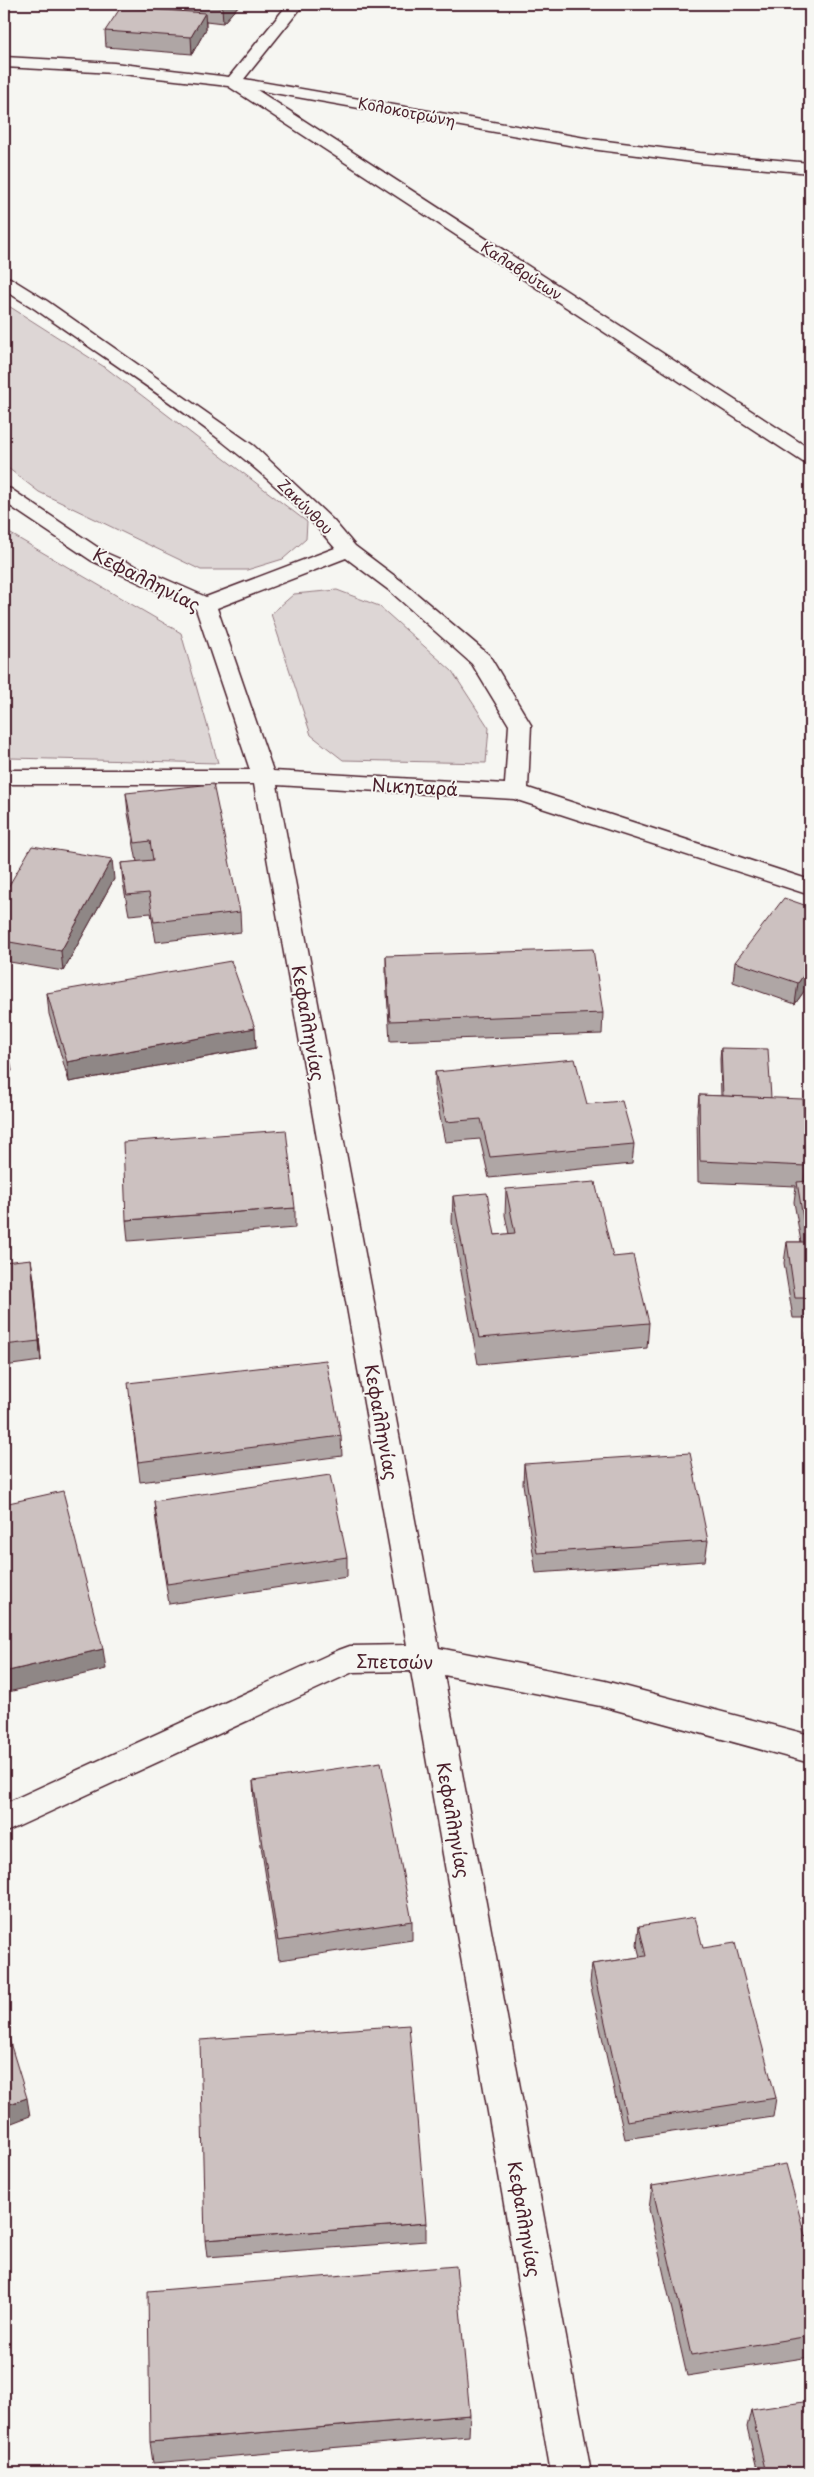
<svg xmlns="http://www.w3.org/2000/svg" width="814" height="2477" font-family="'Playpen Sans',sans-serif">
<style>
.green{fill:#ddd6d5;stroke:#947a80}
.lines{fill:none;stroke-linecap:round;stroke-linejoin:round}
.minor-casing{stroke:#4a1f2b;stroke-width:3}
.minor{fill:#f6f6f2;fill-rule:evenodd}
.wall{fill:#afa6a5;stroke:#4a1f2b}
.shaded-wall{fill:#8f8786;stroke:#4a1f2b}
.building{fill:#ccc1c0;stroke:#4a1f2b}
.labels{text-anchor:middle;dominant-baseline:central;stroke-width:4;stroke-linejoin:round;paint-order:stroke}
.far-street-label{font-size:15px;fill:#4a1f2b;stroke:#f6f6f2}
.street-label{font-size:18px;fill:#4a1f2b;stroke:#f6f6f2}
</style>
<rect width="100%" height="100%" fill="#f6f6f2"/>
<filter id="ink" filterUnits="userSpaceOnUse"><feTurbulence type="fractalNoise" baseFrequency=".02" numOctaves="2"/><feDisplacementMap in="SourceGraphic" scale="10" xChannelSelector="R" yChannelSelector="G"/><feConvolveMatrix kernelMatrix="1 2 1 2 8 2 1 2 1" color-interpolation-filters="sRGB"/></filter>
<g filter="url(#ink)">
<g class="green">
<path d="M4,303L106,368L307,522L306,539L283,559L247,570H201L39,492L4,465Z"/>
<path d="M4,530L181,633L218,763L10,758L4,753Z"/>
<path d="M337,590L379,606L452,671L489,728L486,763L343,760L311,735L271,614L294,594Z"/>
</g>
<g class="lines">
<g class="minor-casing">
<g id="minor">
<path d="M288,4H304L244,79L591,139L700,153L810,163V173L700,163L591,149L257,90L810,449V464L803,462L228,86L114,73L4,67V57L114,63L229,77Z"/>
<path d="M4,277L10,278L47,301L254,446L333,520L355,546L404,583L489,655L531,725L528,788L810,880V895L514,799L277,785L439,1648L605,1681L810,1735V1763L605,1707L444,1675L591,2473H551L411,1671L353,1672L4,1833V1804L339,1650L350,1646L407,1645L254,784H4V770H250L196,609L92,561L4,502V487L11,489L106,553L206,597L335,548C253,450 138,382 35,309L4,290ZM346,558L390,591L472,664L509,725L505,784L273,771L217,608Z"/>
</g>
</g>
<use href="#minor" class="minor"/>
</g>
<g class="wall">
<path d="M149,4H240L223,23L206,21V29L192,54L106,47L105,31L149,9Z"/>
<path d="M126,793L240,912L241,932L156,942L151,913L129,915L123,883L121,863L137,862L128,813Z"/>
<path d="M114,879L63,971L4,961V894Z"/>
<path d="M810,907V983L795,1004L733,982L735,962Z"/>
<path d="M386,956L603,1013L602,1034L390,1041L386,976Z"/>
<path d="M47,993L256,1048L69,1082L49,1014Z"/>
<path d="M721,1048L771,1098L806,1166L804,1181H810V1318H793L784,1263L787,1242H801L794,1202L796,1186L698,1182L697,1115L699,1095L721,1096L720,1059Z"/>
<path d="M435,1072L587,1104L634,1144L632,1164L489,1178L480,1139L445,1142L435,1092Z"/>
<path d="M506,1189L613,1257L649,1323L647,1348L478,1364L452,1222L453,1196L495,1235L509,1234L505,1215Z"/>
<path d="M295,1208V1228L128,1241L126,1220Z"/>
<path d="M4,1262L34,1279L41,1361L4,1366Z"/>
<path d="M807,1332H810V1393L803,1358Z"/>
<path d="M130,1404L341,1436L342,1456L140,1482Z"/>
<path d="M524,1464L708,1541L705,1561L536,1573L523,1484Z"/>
<path d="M154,1501L347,1557V1577L169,1604L156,1521Z"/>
<path d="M253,1781L412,1921V1940L279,1960L254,1801Z"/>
<path d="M639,1926L703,1948L776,2098L773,2117L625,2139L590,1983L592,1964L640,1957L637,1945Z"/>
<path d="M652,2186L805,2236L810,2235V2357L687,2376L649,2209Z"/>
<path d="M426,2223V2241L207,2257L205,2240Z"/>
<path d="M751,2410L810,2473H758L747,2427Z"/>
<path d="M470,2415L469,2436L153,2463L150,2442Z"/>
</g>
<g class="shaded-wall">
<path d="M225,4H240L223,23L222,7Z"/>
<path d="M205,13L206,29L192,54L191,37Z"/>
<path d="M112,859L114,879L63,971L61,951Z"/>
<path d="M810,966V983L795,1004L798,983Z"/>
<path d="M255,1028L256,1048L69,1082L67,1062Z"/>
<path d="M9,1051L12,1071L4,1078V1055Z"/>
<path d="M31,1259L34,1279L41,1361L39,1341Z"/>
<path d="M103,1649L106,1669L4,1693V1672Z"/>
<path d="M27,2098L30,2116L4,2126V2106Z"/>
</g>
<g class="building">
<path d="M194,4H225L222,7Z"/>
<path d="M121,7L205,13L191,37L105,31Z"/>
<path d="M213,784L240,912L154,922L149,893L127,895L121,863L153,860L150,841L135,843L126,793Z"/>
<path d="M32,846L112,859L61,951L4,941V894Z"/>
<path d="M784,898L810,907V966L798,983L735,962Z"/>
<path d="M593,949L603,1013L390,1021L386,956Z"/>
<path d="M231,961L255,1028L67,1062L47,993Z"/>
<path d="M4,1048L9,1051L4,1055Z"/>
<path d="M721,1048L768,1049L771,1098L723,1096Z"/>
<path d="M575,1059L587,1104L622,1101L634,1144L490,1157L481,1119L446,1122L435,1072Z"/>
<path d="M699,1095L803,1099L806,1166L700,1161Z"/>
<path d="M286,1130L295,1208L126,1220L123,1142Z"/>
<path d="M810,1181V1298H795L787,1242H807L797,1182Z"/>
<path d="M595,1182L613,1257L633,1255L649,1323L479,1338L453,1196L487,1193L495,1235L515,1233L506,1189Z"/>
<path d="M31,1259L39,1341L4,1345V1262Z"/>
<path d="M807,1332H810V1349Z"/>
<path d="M326,1360L341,1436L138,1462L128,1383Z"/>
<path d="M690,1453L708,1541L537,1553L524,1464Z"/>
<path d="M330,1475L347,1557L167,1584L154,1501Z"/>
<path d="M63,1491L103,1649L4,1672V1504Z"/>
<path d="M381,1762L412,1921L278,1941L253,1781Z"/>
<path d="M695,1917L703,1948L735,1943L776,2098L627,2121L592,1964L646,1956L639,1926Z"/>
<path d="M4,2023L27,2098L4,2106Z"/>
<path d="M409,2025L426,2223L205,2240L200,2040Z"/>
<path d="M786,2164L805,2236L810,2235V2336L691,2355L652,2186Z"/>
<path d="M456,2266L470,2415L150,2442L148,2291Z"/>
<path d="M810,2401V2473H766L751,2410Z"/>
</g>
</g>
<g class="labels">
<g class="far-street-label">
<text transform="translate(407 111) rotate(11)">Κολοκοτρώνη</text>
<text transform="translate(522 270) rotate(33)">Καλαβρύτων</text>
<text transform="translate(306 506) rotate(45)">Ζακύνθου</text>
</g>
<g class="street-label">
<text transform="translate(147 579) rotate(27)">Κεφαλληνίας</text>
<text transform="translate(415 786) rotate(3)">Νικηταρά</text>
<text transform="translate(309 1023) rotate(80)">Κεφαλληνίας</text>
<text transform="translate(382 1422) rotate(80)">Κεφαλληνίας</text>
<text transform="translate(395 1661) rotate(1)">Σπετσών</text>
<text transform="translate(454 1820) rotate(80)">Κεφαλληνίας</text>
<text transform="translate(525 2219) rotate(80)">Κεφαλληνίας</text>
</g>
</g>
<rect width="814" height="2477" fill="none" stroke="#f6f6f2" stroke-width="20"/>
<rect x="10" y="10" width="794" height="2457" fill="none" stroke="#4a1f2b" stroke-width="2" filter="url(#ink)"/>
</svg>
